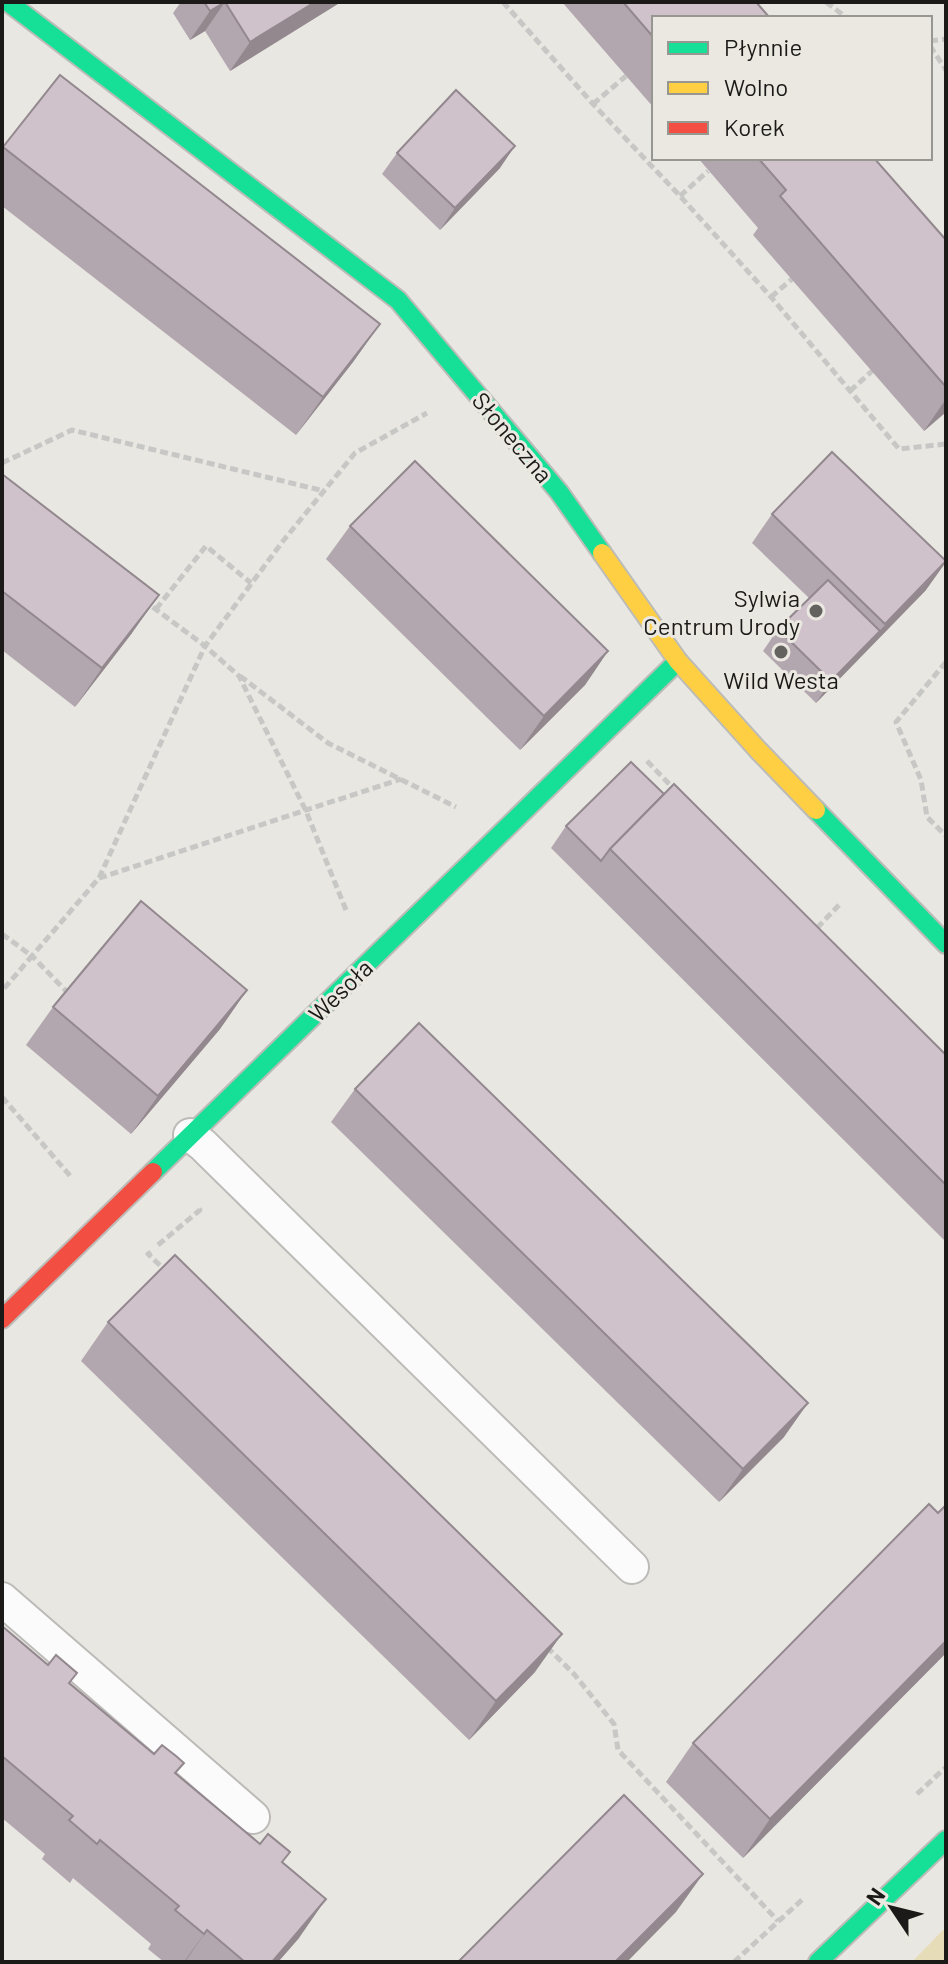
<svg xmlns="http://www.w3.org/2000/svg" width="948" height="1964" font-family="Barlow,sans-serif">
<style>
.green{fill:#e6dcb7}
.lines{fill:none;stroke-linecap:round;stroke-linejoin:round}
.lane-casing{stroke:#bcbbb8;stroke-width:36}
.fast-casing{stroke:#bcbbb8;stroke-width:22}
.slow-casing{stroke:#bcbbb8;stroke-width:22}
.jam-casing{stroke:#bcbbb8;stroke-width:22}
.path{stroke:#c7c7c5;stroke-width:5;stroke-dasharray:8 4;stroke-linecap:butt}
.lane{stroke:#fcfbfb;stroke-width:32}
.fast{stroke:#16e098;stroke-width:18}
.slow{stroke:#ffcf43;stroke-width:18}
.jam{stroke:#f24e42;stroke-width:18}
.wall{fill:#b3a7af}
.shaded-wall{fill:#92888e}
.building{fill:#d0c2cb;stroke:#92888e;stroke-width:2}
.poi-dot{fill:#63625f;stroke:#eae8e0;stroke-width:3}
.labels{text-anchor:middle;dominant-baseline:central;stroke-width:6;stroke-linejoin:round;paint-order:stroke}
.street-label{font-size:24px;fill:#1b1a18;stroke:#eae8e0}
.poi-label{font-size:24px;fill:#1b1a18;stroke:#eae8e0;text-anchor:end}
</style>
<rect width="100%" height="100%" fill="#e8e7e2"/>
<path class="green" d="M943,1930L946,1931V1962H912Z"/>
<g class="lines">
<g class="lane-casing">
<g id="lane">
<path d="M190,1135L203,1145L632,1567"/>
<path d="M2,1599L253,1817"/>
</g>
</g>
<g class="fast-casing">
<g id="fast">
<path d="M8,2L398,300L559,492L602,553"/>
<path d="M816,810L946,944"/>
<path d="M153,1172L678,661"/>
<path d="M818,1962L946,1840"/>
</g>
</g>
<g class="slow-casing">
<path id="slow" d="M602,553L678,661L758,750L816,810"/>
</g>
<g class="jam-casing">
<path id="jam" d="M2,1319L153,1172"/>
</g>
<g class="path">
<path d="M503,2L593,104L680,196L771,297L899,449L946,444"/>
<path d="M826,2L847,18"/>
<path d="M930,41L946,39"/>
<path d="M930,46L946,70"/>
<path d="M593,104L626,76"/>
<path d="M680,196L708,171"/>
<path d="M771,297L792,279"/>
<path d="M850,391L872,371"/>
<path d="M2,463L72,430L324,491"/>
<path d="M156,609L206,546L251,583"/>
<path d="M946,662L896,722L921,780L927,817L946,836"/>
<path d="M240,676L328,743L456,807"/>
<path d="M647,761L674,789"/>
<path d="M99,878L401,779"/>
<path d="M346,910L306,811L239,676L205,646L283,541L355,453L427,413"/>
<path d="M817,928L839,905"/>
<path d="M2,934L32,956L2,991"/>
<path d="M69,994L32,956L99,878L205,646L146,602"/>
<path d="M2,1097L72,1178"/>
<path d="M158,1245L200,1210L197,1207"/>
<path d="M151,1252L148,1254L167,1272"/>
<path d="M547,1647L574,1674L614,1724L618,1750L778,1921"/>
<path d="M917,1794L946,1767"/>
<path d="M734,1962L804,1898"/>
</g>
<use href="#lane" class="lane"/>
<use href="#fast" class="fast"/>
<use href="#slow" class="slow"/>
<use href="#jam" class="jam"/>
</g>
<g class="wall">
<path d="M181,2H341L230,71L205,31L190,40L173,13Z"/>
<path d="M562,2H756L654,18V108Z"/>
<path d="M60,75L380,324L353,362L296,435L2,206V148Z"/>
<path d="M397,153L500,168L440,230L382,174Z"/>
<path d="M698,158H874L946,240V412L924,431L753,235L758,228Z"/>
<path d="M2,474L132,633L75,707L2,650Z"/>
<path d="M772,514L926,590L816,703L763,651L778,629L809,598L752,543Z"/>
<path d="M350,526L608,651L585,685L520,750L326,559Z"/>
<path d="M664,794L946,1055V1242L551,848L566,826Z"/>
<path d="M247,990L220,1029L131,1134L26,1045L53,1007Z"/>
<path d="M355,1089L784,1437L719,1502L331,1122Z"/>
<path d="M108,1322L535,1672L469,1740L81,1361Z"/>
<path d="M946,1505V1653L743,1858L666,1782L693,1743Z"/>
<path d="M2,1626L282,1863L299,1938L278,1962H164L148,1949L151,1944L73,1878L70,1883L42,1859L45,1854L2,1818Z"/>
</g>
<g class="shaded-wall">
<path d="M225,2L205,31L190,40L210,11Z"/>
<path d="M315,2H341L230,71L250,42Z"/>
<path d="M515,146L500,168L440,230L455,208Z"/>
<path d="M380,324L353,362L296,435L323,397Z"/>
<path d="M946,399V412L924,431Z"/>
<path d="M946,562L926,590L816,703L831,681Z"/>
<path d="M159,595L132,633L75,707L102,668Z"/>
<path d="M608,651L585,685L520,750L544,716Z"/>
<path d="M247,990L220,1029L131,1134L158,1096Z"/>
<path d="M808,1403L784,1437L719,1502L743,1469Z"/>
<path d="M562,1634L535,1672L469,1740L496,1701Z"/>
<path d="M946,1641V1653L743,1858L770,1819Z"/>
<path d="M703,1874L676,1912L627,1962H615Z"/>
<path d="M326,1899L299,1938L278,1962H272Z"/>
<path d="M207,1930L185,1962H184L204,1934Z"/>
</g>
<g class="building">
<path d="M204,2H225L210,11Z"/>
<path d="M225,2H315L250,42Z"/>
<path d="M623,2H756L770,18H654V38Z"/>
<path d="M60,75L380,324L323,397L3,147Z"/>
<path d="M456,90L515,146L455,208L397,153Z"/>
<path d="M758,158H874L946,240V387L780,196L786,190Z"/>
<path d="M832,452L946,561L885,624L772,514Z"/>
<path d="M415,461L608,651L544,716L350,526Z"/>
<path d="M2,474L159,595L102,668L2,591Z"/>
<path d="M828,580L880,631L831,681L778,629Z"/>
<path d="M631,762L664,794L610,849L601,861L566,826Z"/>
<path d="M674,784L946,1055V1185L610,849Z"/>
<path d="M141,901L247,990L158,1096L53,1007Z"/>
<path d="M419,1023L808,1403L743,1469L355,1089Z"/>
<path d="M175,1255L562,1634L496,1701L108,1322Z"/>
<path d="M929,1504L938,1513L946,1505V1641L770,1819L693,1743Z"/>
<path d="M2,1626L48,1665L56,1655L77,1673L69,1683L154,1754L162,1745L176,1756L184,1763L175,1773L260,1844L268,1834L290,1852L282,1862L326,1899L272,1962H245L207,1930L204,1934L175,1910L179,1906L100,1840L97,1844L69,1820L73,1816L2,1756Z"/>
<path d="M624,1795L703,1874L615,1962H458Z"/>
</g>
<g class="poi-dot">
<circle cx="816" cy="611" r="8"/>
<circle cx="781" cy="652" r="8"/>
</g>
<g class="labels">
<g class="street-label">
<text transform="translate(513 437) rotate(50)">Słoneczna</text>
<text transform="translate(340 990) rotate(-44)">Wesoła</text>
</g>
<g class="poi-label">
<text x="800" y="597">Sylwia<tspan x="800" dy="28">Centrum Urody</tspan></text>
<text x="781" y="679" text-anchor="middle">Wild Westa</text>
</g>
</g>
<rect width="948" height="1964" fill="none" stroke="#1b1a18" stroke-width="8"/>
<rect x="652" y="16" width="280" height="144" fill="#eae8e0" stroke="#979690" stroke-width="2"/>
<rect x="668" y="42" width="40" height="12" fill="#16e098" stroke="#979690" stroke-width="2"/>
<text x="724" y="56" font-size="24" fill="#1b1a18">Płynnie</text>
<rect x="668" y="82" width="40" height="12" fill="#ffcf43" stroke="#979690" stroke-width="2"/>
<text x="724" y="96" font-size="24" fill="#1b1a18">Wolno</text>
<rect x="668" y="122" width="40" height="12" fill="#f24e42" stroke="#979690" stroke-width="2"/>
<text x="724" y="136" font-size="24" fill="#1b1a18">Korek</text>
<g transform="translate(892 1908) rotate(305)" stroke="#eae8e0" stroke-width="6" paint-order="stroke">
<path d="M0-6L14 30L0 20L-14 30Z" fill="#1b1a18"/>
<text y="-12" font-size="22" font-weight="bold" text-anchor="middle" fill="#1b1a18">N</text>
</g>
</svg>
